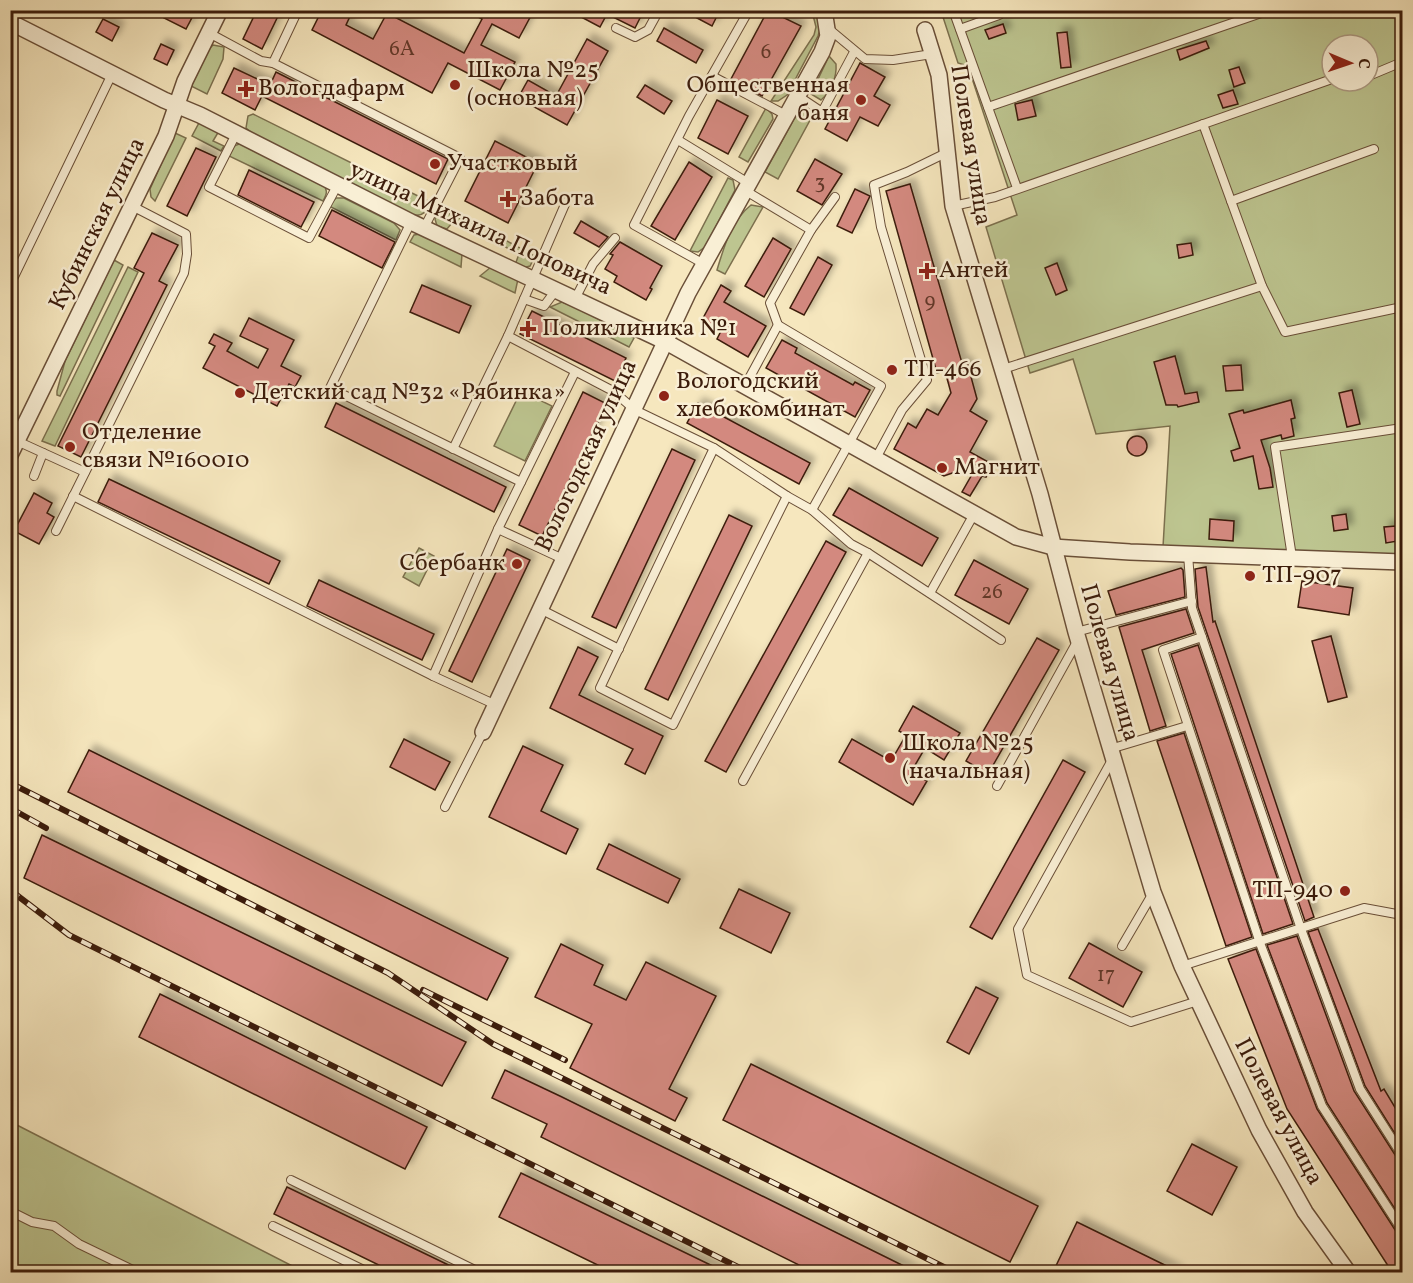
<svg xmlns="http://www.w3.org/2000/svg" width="1413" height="1283" font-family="Vollkorn,serif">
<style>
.green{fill:#bdc590;stroke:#7c704e;stroke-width:1.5;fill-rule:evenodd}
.building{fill:#d3897f;stroke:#3c1c0b;stroke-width:1.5;filter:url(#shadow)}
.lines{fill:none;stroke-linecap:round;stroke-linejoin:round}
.lane-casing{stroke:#6a4f38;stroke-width:10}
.street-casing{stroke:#6a4f38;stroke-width:18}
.lane{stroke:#f9efd5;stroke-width:8}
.street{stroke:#f9efd5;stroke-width:15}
.rail-casing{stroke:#3c1c0b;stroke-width:6}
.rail{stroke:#f9efd5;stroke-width:4;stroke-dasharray:11;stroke-linecap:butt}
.poi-dot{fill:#8f2418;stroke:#f9efd5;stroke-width:2}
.labels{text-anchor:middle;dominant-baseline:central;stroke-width:5;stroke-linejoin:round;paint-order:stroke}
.number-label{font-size:21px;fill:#623728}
.poi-label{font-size:24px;fill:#3c1c0b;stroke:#f9efd5;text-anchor:start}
.street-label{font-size:24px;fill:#3c1c0b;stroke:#f9efd5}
</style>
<defs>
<filter id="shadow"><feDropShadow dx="5.5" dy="-5.5" stdDeviation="3" flood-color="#0004"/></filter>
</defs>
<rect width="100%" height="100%" fill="#f6e7be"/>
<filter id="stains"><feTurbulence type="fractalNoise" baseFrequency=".00333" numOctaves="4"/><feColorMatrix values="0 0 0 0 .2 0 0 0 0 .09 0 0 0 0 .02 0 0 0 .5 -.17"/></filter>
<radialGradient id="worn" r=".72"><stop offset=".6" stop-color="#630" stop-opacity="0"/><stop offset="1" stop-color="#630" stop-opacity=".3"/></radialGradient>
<g class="green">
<path d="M812,11H817L820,29L818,36L787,95L778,101H771L814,35L816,27Z"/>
<path d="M941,11H1402V555L1163,547L1170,426L1096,434L1073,359L1030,373L986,227L1017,215L968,66L958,63ZM1332,45H1368V81H1332Z"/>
<path d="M213,45L224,47L223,59L207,94L191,86L210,48Z"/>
<path d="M829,56L836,64C837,77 831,92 821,100L811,94Z"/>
<path d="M766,108L772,114L773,119L748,162L739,157Z"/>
<path d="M809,110L815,111L778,179L765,172L794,119L800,112Z"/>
<path d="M253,114L430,202C427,211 423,217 413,215L253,134L246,128L248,116Z"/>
<path d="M200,121L219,131L213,141L224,146L221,151L192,136Z"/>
<path d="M175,133L186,138L155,201L151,197L150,189Z"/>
<path d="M239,144L245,145L323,184C328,190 327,194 323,201L229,156L234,146Z"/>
<path d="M728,178L733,180L735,190L705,247L698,252L690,251Z"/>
<path d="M336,198H344L394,223L400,230L396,240L329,206Z"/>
<path d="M751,205L763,207L725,274L717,270C724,247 731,221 751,205Z"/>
<path d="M439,209L477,226L474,232L452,223L447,229L437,226L435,219Z"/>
<path d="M488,231L535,256L530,266L523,268L515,265L519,254L486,237Z"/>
<path d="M420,234L462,254L461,267L410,242L414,235Z"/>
<path d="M114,260L123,265L60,396L57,395V391L65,361Z"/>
<path d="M128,267L138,272L55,446L42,441Z"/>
<path d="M491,267L518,279L515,293L480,276Z"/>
<path d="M562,302L580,309L634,338L629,347L550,307Z"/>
<path d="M521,391L552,406L525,461L494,446Z"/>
<path d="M419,548L434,556L419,586L403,577Z"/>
<path d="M11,1122L304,1272H11Z"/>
</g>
<g class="building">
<path d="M168,10H196L186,29L164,18Z"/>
<path d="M257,10H281L262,49L243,39Z"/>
<path d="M322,10H353L346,25L373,39L387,13L464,53L482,19L466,10H534L519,38L492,24L481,45L515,62L500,90L448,63L432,93L312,30Z"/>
<path d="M568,10H644L635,28L607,14L600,27Z"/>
<path d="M682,10H720L712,26Z"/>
<path d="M768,10L801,26L762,96L731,79Z"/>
<path d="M103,19L119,27L112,41L96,32Z"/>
<path d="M1003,24L1006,33L989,39L985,30Z"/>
<path d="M664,28L703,50L696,63L657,41Z"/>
<path d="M1067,32L1071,67L1061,68L1057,33Z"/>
<path d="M587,39L608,51L567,125L518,98L528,80L556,96Z"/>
<path d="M1206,41L1209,48L1180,60L1177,50Z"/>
<path d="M161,44L174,50L167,65L154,59Z"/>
<path d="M860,63L885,77L874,96L890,105L878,126L860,117L847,141L825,129Z"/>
<path d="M1239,67L1245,83L1234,87L1229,70Z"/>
<path d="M234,68L270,85L276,72L448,159L436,184L262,96L255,110L222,93Z"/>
<path d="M645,85L672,101L664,114L637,97Z"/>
<path d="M1233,90L1238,104L1223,108L1218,95Z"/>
<path d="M717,100L748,116L728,154L698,138Z"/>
<path d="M1032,100L1036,116L1018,120L1015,104Z"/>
<path d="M495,141L538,163L508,223L465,201Z"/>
<path d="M196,148L216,157L187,216L167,206Z"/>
<path d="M815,159L842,174L822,205L797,191Z"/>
<path d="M689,162L712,177L675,240L651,226Z"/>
<path d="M249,170L314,202L301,227L238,195Z"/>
<path d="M910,184L962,363L967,362L977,399L970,411L987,421L970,452L992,464L986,477L982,476L970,496L962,492L978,464L944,476L894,449L908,423L916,428L927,409L938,415L951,393L945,371L937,373L886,191Z"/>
<path d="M855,189L870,196L852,233L837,226Z"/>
<path d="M332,210L395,242L382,268L319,236Z"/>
<path d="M581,221L608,237L599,247L574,233Z"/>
<path d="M152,233L178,245L159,281L167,285L81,457L58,446L144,273L134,268Z"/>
<path d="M773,238L791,249L764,297L745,286Z"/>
<path d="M620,242L662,266L650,288L652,289L646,300L614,282L617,276L605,269L613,255L610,254Z"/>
<path d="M1191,243L1193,255L1179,258L1177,245Z"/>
<path d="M818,257L832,265L804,315L790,308Z"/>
<path d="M1057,263L1067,290L1056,295L1045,268Z"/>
<path d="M422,285L471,306L459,333L410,312Z"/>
<path d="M721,285L731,291L724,302L766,326L748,357L717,339L721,331L702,320Z"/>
<path d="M532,311L626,358L615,381L520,334Z"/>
<path d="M249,318L294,340L281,366L301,376L295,387L289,384L277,406L203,368L215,346L209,343L214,334L232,343L227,351L258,368L268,349L240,336Z"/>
<path d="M782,340L797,348L795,353L853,385L855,382L870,390L855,417L766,368Z"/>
<path d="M1175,356L1185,394L1197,392L1199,402L1178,407L1177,405H1166L1154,362Z"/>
<path d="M1241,365L1243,390L1226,391L1223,366Z"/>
<path d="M1352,390L1360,424L1347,427L1339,393Z"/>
<path d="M583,392L607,404L542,536L519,525Z"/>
<path d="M1291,400L1295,418L1291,419L1294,436L1282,439L1281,435L1261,440L1270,468L1273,487L1259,489L1253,456L1234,461L1231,451L1240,448L1229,414L1243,410L1244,413Z"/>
<path d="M336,403L506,487L494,512L325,427Z"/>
<path d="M698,403L810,463L799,484L687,423Z"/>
<circle cx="1137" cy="446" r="10"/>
<path d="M672,449L695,460L616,628L592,617Z"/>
<path d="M109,479L280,561L269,584L98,502Z"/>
<path d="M849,488L938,538L922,566L833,515Z"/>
<path d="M34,493L52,503L47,513L54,517L39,544L14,531Z"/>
<path d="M1346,514L1348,529L1334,531L1332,516Z"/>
<path d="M729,515L752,526L668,700L645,689Z"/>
<path d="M1210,519L1234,521L1233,541L1209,539Z"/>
<path d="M1396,526L1398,541L1386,543L1384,527Z"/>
<path d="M826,541L846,552L726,772L705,761Z"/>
<path d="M507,549L530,560L472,682L449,671Z"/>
<path d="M974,560L1028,589L1009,624L955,595Z"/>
<path d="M1206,567L1213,622L1215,621L1314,917L1305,921L1198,607L1195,569Z"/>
<path d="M1181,568L1183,570L1185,597L1116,615L1108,591Z"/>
<path d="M319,580L434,634L422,660L307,606Z"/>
<path d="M1302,581L1353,588L1349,615L1298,607Z"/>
<path d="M1186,609L1194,633L1142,650L1166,726L1150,731L1119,627Z"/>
<path d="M1331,636L1347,697L1328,702L1312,641Z"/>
<path d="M1037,638L1059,650L988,774L966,761Z"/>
<path d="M1198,645L1293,924L1263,934L1171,654Z"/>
<path d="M578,647L598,657L579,695L663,736L645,774L625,764L633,749L550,708Z"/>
<path d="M913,706L960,733L944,760L925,748L911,772L927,781L913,805L839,762L852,739L891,761L906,735L899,731Z"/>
<path d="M1184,733L1252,937L1226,946L1157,741Z"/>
<path d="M404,739L450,762L435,790L390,767Z"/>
<path d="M523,746L563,765L541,811L578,829L566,854L489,817Z"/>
<path d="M89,750L508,958L487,1000L68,792Z"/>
<path d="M1063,760L1085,772L992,939L970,927Z"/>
<path d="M42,835L466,1042L442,1086L24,878Z"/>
<path d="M609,844L680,879L668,903L597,869Z"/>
<path d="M739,889L790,913L771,953L720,928Z"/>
<path d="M1318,929L1381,1091L1384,1089L1402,1119V1145L1365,1086L1308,932Z"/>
<path d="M1297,936L1354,1091L1397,1158L1402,1161V1220L1327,1103L1267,945Z"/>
<path d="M1089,943L1142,972L1123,1007L1069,978Z"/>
<path d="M561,944L603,965L594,985L626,1000L646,962L716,996L669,1089L687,1098L675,1121L570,1068L592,1024L535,997Z"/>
<path d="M1256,949L1317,1109L1397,1233L1402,1236V1272H1392L1287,1109L1228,959Z"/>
<path d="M976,987L998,998L969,1054L947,1042Z"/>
<path d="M160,994L427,1127L405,1169L139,1037Z"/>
<path d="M751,1064L1038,1206L1010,1262L723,1120Z"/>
<path d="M505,1070L562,1097L916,1272H813L541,1137L547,1124L492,1098Z"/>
<path d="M1192,1144L1237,1167L1212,1215L1167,1191Z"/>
<path d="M521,1173L725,1272H612L499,1217Z"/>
<path d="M287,1187L463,1272H393L274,1214Z"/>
<path d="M1077,1222L1179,1272H1053Z"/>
</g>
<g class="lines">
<g class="lane-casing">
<g id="lane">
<path d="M953,10L1017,188"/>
<path d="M616,28L635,37L648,30L659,10"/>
<path d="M829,29L865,59L893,60L932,54"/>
<path d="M960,29L999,15L1007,10"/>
<path d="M209,33L261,61L273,63L460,158L424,228"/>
<path d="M273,63L298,10"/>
<path d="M1371,75L1402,62"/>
<path d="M712,76L786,115"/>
<path d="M798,96L822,112L854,52"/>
<path d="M988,107L1270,10"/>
<path d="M1203,124L1262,286L1285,332L1402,307"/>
<path d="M236,134L209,187L309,238L337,186"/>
<path d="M678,140L750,184"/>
<path d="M746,191L811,230"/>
<path d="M1231,201L1374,149"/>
<path d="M566,202L508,336L613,391L635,410L714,448L787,496L812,510L881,386L778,325L745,386"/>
<path d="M953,206L995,197L1332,79"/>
<path d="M411,222L330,388L521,482"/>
<path d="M704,264L634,225L689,116L749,10"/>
<path d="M10,285L112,74"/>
<path d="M524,299L544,306L556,290"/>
<path d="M575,299L593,264L615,238"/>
<path d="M778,325L770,303L811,230L835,197"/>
<path d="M1003,369L1262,286"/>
<path d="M17,441L85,472"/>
<path d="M714,448L600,688L673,725L787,496"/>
<path d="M453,449L508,336"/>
<path d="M875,460L902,410L927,380L881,227L874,185L907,172L948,152"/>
<path d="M34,476L43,453"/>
<path d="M73,496L433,676L496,705"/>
<path d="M812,510L851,544L868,553L1001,640"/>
<path d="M498,529L563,559"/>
<path d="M56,531L184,273L187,254L186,234L132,206"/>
<path d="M1188,554L1192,608L1301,929L1360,1089L1402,1155"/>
<path d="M1292,557L1275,447L1402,428"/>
<path d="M930,593L974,514"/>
<path d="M540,609L619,649"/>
<path d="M1076,632L1192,601"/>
<path d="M1202,637L1163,650L1260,943L1322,1106L1402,1230"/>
<path d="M433,676L498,529L575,372"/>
<path d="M1110,749L1187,726"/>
<path d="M1112,760L1018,929L1027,975L1131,1022L1198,1001"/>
<path d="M743,781L868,553"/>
<path d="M997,786L1078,640"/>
<path d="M445,807L483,732"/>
<path d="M1122,946L1153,893"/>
<path d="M1182,966L1364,908L1402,915"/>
<path d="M291,1180L479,1272"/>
<path d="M10,1211L32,1222L54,1226L79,1244L137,1272"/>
<path d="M273,1226L368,1272"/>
</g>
</g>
<g class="street-casing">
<g id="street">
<path d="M10,22L164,100L200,115L411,222L666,342L1016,537L1053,547L1130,552L1402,562"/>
<path d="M925,30L939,75L953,206L1040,494L1076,632L1153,892L1182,966L1259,1130L1305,1212L1348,1272"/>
<path d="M10,455L166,136L185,81L220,10"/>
<path d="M483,732L688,293L822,52L828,36L824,10"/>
</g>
</g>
<use href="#lane" class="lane"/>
<use href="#street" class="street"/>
<g class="rail-casing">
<g id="rail">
<path d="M10,783L388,973L493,1044L954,1272"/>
<path d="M10,808L46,828"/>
<path d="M10,890L69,935L748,1272"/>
<path d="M423,990L565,1060"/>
</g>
</g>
<use href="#rail" class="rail"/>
</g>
<g class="poi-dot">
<circle cx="455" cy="85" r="6"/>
<path d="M243 80h6v6h6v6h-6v6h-6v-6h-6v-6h6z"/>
<circle cx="861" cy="100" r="6"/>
<circle cx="435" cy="164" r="6"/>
<path d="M505 190h6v6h6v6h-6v6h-6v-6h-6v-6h6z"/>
<path d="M924 262h6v6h6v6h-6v6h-6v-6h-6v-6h6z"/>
<path d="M525 320h6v6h6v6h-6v6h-6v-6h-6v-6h6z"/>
<circle cx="892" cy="370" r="6"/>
<circle cx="240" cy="393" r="6"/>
<circle cx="664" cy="396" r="6"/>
<circle cx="70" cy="447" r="6"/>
<circle cx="942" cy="468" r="6"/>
<circle cx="517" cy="564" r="6"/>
<circle cx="1250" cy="576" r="6"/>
<circle cx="890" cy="758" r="6"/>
<circle cx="1345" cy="891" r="6"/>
</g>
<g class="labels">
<g class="number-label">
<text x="402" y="49">6А</text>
<text x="766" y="52">6</text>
<text x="820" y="182">3</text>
<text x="930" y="301">9</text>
<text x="992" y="592">26</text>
<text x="1106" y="975">17</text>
</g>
<g class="poi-label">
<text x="467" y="71">Школа №25<tspan x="467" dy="28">(основная)</tspan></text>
<text x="849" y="86" text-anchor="end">Общественная<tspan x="849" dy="28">баня</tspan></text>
<text x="258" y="89">Вологдафарм</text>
<text x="447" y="164">Участковый</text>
<text x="520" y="199">Забота</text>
<text x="939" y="271">Антей</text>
<text x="542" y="329">Поликлиника №1</text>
<text x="904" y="370">ТП-466</text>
<text x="676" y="382">Вологодский<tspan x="676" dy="28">хлебокомбинат</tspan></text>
<text x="252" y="393">Детский сад №32 «Рябинка»</text>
<text x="82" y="433">Отделение<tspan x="82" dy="28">связи №160010</tspan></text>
<text x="954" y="468">Магнит</text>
<text x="505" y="564" text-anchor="end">Сбербанк</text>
<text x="1262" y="576">ТП-907</text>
<text x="902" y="744">Школа №25<tspan x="902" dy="28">(начальная)</tspan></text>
<text x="1333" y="891" text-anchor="end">ТП-940</text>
</g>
<g class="street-label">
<text transform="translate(970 145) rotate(81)">Полевая улица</text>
<text transform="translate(98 224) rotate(-64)">Кубинская улица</text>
<text transform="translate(480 229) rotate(25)">улица Михаила Поповича</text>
<text transform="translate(587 456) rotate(-65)">Вологодская улица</text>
<text transform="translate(1109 663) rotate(74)">Полевая улица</text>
<text transform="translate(1278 1112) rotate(62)">Полевая улица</text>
</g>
</g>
<rect width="1413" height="1283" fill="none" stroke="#f6e7be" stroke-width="36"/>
<rect x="12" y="12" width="1389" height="1259" fill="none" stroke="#3c1c0b" stroke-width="3"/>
<rect x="18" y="18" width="1377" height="1247" fill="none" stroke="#3c1c0b" stroke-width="1.5"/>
<g transform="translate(1350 63) rotate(92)"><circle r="28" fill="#f9efd5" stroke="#ad9b84" stroke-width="1.5"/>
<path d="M0-4.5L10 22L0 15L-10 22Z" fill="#8f2418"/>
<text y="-9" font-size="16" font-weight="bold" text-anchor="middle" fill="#3c1c0b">С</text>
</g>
<rect width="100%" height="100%" filter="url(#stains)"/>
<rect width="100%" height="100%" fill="url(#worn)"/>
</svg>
